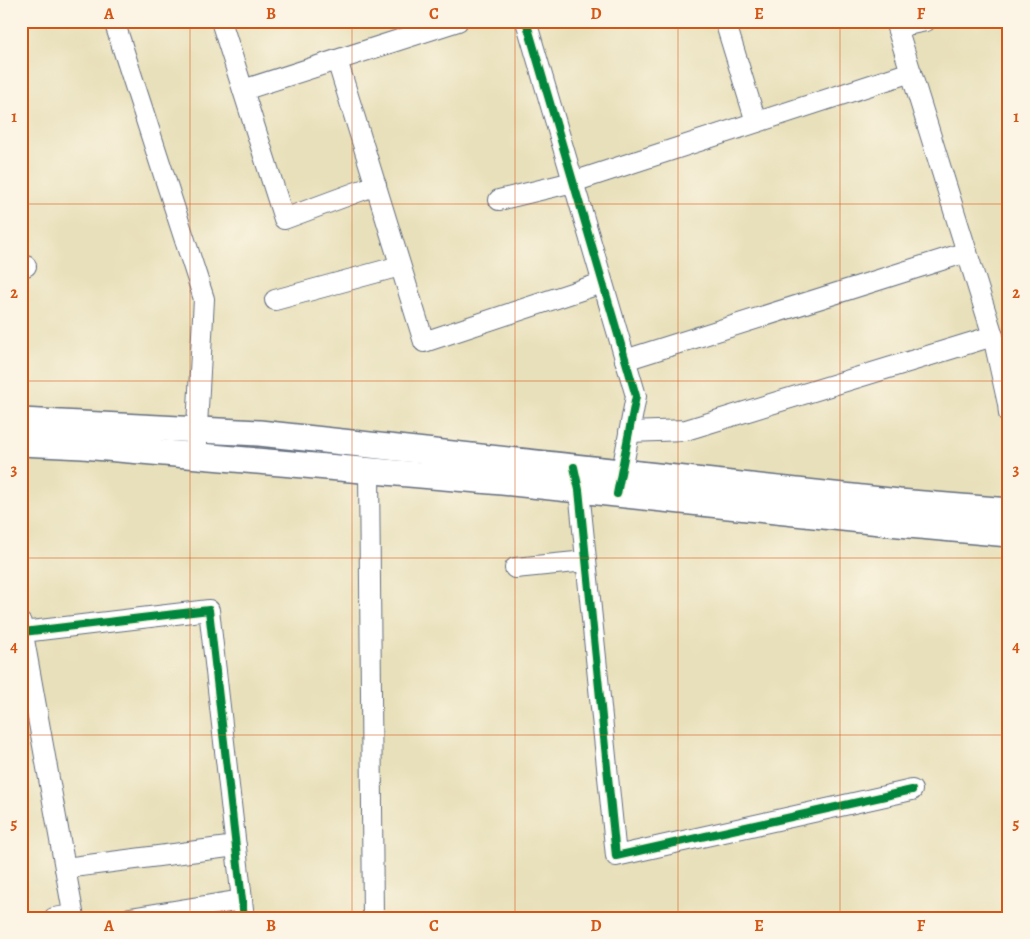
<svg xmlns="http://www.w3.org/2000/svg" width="1030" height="939" font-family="Alegreya,serif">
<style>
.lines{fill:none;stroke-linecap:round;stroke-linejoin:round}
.minor-casing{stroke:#636d7e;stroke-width:22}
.major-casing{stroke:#636d7e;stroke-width:28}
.minor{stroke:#fff;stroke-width:20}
.major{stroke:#fff;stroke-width:25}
.cycleway-casing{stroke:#fcf5e5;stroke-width:11}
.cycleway{stroke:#00873e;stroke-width:8}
.grid{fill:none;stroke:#d45514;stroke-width:1;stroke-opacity:0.55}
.neatline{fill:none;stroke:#d45514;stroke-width:2}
.grid-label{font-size:16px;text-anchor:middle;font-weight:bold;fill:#d45514}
</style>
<rect width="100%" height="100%" fill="#fcf5e5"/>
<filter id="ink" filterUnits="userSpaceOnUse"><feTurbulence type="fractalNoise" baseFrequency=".02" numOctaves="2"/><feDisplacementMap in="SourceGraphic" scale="10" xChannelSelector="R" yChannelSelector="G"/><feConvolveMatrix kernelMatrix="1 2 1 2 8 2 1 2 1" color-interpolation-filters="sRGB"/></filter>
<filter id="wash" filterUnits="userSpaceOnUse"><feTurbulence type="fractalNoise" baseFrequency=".0096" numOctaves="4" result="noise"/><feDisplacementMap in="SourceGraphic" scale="20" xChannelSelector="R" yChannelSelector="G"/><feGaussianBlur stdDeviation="1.12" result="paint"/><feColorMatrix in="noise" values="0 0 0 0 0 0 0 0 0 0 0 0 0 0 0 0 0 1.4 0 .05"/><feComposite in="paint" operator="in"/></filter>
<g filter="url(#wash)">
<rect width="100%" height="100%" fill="#e8e0ba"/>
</g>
<g filter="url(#ink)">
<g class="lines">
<g class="minor-casing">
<g id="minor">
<path d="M114,21L204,299L196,444"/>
<path d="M221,21L284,219L376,185"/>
<path d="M526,21L636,396L619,487"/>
<path d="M725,21L756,122"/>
<path d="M895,21L993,336L1008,404L1009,414"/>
<path d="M897,27L926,21"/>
<path d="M337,60L424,342L602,283"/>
<path d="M243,90L458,21"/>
<path d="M499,200L573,182L911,72"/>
<path d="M21,267L26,266"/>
<path d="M275,300L400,266"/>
<path d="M625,360L967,252"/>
<path d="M629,432L686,430L993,336"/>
<path d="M369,470L373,918"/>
<path d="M576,475L579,490L616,856L912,790"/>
<path d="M515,568L586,561"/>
<path d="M21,623L74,918"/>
<path d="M23,632L209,610L244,918"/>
<path d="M65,868L236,846"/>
<path d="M54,918L73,915"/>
<path d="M130,918L242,900"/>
</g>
</g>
<g class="major-casing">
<g id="major">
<path d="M21,421L259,433L899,502L1009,511"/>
<path d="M21,443L83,446L502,482L909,525L1009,534"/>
</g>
</g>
<use href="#minor" class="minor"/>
<use href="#major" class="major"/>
<g class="cycleway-casing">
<g id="cycleway">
<path d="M526,21L636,396L617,494"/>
<path d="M574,467L579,490L616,856L912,790"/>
<path d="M23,632L209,610L244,918"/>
</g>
</g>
<use href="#cycleway" class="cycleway"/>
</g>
</g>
<path class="grid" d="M190,21V918M352,21V918M515,21V918M678,21V918M840,21V918M21,204H1009M21,381H1009M21,558H1009M21,735H1009"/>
<rect width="1030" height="939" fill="none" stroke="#fcf5e5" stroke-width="55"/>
<rect x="28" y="28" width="974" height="884" class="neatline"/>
<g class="grid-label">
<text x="109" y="19">A</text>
<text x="271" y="19">B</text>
<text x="434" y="19">C</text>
<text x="596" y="19">D</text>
<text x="759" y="19">E</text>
<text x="921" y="19">F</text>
<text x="14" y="122">1</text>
<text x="1016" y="122">1</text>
<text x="14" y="298">2</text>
<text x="1016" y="298">2</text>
<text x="14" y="475">3</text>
<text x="1016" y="475">3</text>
<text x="14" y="652">4</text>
<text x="1016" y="652">4</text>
<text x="14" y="829">5</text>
<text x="1016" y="829">5</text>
<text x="109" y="931">A</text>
<text x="271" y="931">B</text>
<text x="434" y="931">C</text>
<text x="596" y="931">D</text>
<text x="759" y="931">E</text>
<text x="921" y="931">F</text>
</g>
</svg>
